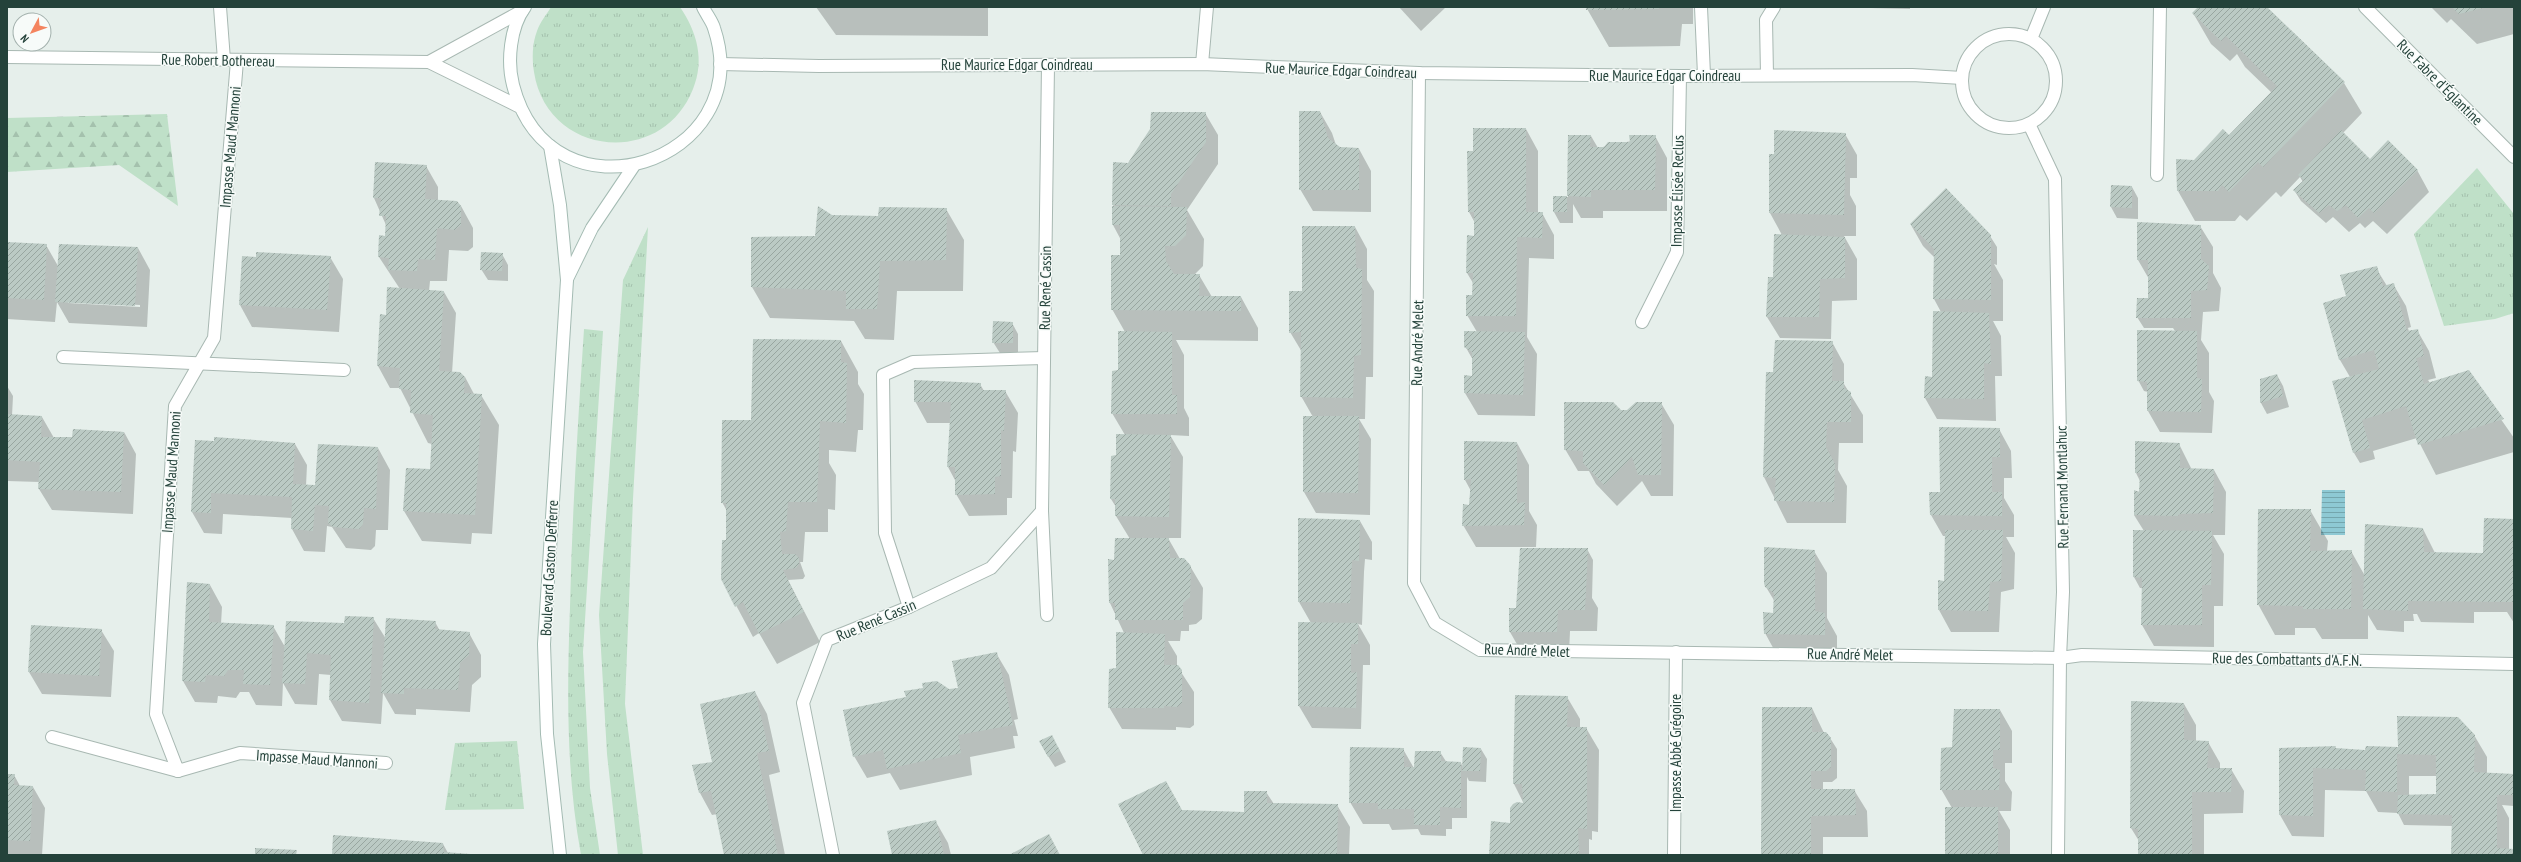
<svg xmlns="http://www.w3.org/2000/svg" width="2521" height="862" font-family="'PT Sans Narrow',sans-serif">
<style>
.grass{fill:url(#grass-tufts)}
.forest{fill:url(#forest-firs)}
.water{fill:url(#water-rules)}
.shadow{fill:#0003;fill-rule:evenodd}
.building{fill:url(#building-hatch)}
.lines{fill:none;stroke-linecap:round;stroke-linejoin:round}
.service-casing{stroke:#a8b8b2;stroke-width:14}
.pedestrian-casing{stroke:#a8b8b2;stroke-width:14}
.minor-casing{stroke:#a8b8b2;stroke-width:14}
.secondary-casing{stroke:#a4bbb3;stroke-width:14}
.service{stroke:#fff;stroke-width:12}
.pedestrian{stroke:#fff;stroke-width:12}
.minor{stroke:#fff;stroke-width:12}
.secondary{stroke:#fff;stroke-width:12}
.labels{text-anchor:middle;dominant-baseline:central;stroke-width:3;stroke-linejoin:round;paint-order:stroke}
.street-label{font-size:15px;fill:#24423a;stroke:#f7fbf9}
</style>
<defs>
<pattern id="grass-tufts" width="24" height="20" patternUnits="userSpaceOnUse"><rect width="24" height="20" fill="#bfe0c8"/><path d="M3 7l-1-3M5 7V3M7 7l1-3M15 17l-1-3M17 17v-4M19 17l1-3" fill="none" stroke="#a4c1ad"/></pattern>
<pattern id="forest-firs" width="22" height="20" patternUnits="userSpaceOnUse"><rect width="22" height="20" fill="#bfe0c8"/><path d="M5 1l3.5 6h-7zM16 11l3.5 6h-7z" fill="#a4c1ad"/></pattern>
<pattern id="water-rules" width="6" height="5" patternUnits="userSpaceOnUse"><rect width="6" height="5" fill="#8ec9d4"/><path d="M0 2.5h6" fill="none" stroke="#74a5ad"/></pattern>
<pattern id="building-hatch" width="6" height="6" patternUnits="userSpaceOnUse"><rect width="6" height="6" fill="#bbcac4"/><path d="M-1 1l2-2M0 6l6-6M5 7l2-2" fill="none" stroke="#98a6a0"/></pattern>
</defs>
<rect width="100%" height="100%" fill="#e6efeb"/>
<g class="grass">
<path d="M551,7H680C697,32 705,60 693,89C662,168 547,157 534,72C532,59 532,44 537,31C540,22 547,14 551,7Z"/>
<path d="M2477,168L2514,214V313L2495,319L2444,326L2414,234Z"/>
<path d="M648,227L633,499L625,704L643,855H618L607,754L599,615L623,280Z"/>
<path d="M584,329L603,331L583,652L590,788L600,855H581C566,774 567,689 570,607C572,514 578,422 584,329Z"/>
<path d="M517,741L524,809L445,810L455,743Z"/>
</g>
<path class="forest" d="M167,114L178,206L119,165L7,172V118Z"/>
<path class="water" d="M2322,490H2345V535H2321Z"/>
<g class="shadow">
<path d="M816,7H988V36L836,35Z"/>
<path d="M1399,7H1446L1421,31Z"/>
<path d="M1586,7H1693V24H1682L1680,46L1609,47Z"/>
<path d="M1831,7H1910V9Z"/>
<path d="M2199,7H2266L2344,83L2362,113L2343,133L2370,160L2417,170L2429,192L2387,234L2373,221L2365,228L2360,223L2349,232L2333,217L2326,223L2301,201L2294,190L2303,182L2300,177L2281,197L2276,192L2247,221L2240,215L2235,221H2195L2178,191L2195,161L2232,139L2272,93L2245,67L2237,54L2230,61L2211,44L2193,13Z"/>
<path d="M2431,7H2514V34L2477,44L2451,19L2447,23Z"/>
<path d="M1320,112L1332,133L1336,145L1340,148L1359,149L1371,171V212L1313,211L1300,189Z"/>
<path d="M1205,113L1218,135V164L1187,210L1204,239L1203,266L1194,275H1199L1212,297H1241L1258,328V341L1176,340L1184,355V408L1189,418V436L1170,435L1183,457L1181,538H1168L1180,559L1190,566L1203,588L1202,619L1196,624L1189,625V631H1181L1180,641H1168L1177,656V666L1194,692V725L1190,728L1176,727V730L1122,729L1109,707L1124,633L1110,603L1114,561L1130,539L1116,516V507L1111,499L1117,456L1125,435L1112,413L1125,332L1112,309L1121,259V240L1113,225L1114,163L1129,164Z"/>
<path d="M1526,129L1538,151V213H1542L1554,235V259L1529,258L1527,337L1537,354L1535,416L1478,415L1465,393V376L1473,377V360L1465,346L1477,332L1467,315L1473,296V283L1467,273L1475,237V223L1469,212L1472,152Z"/>
<path d="M1845,134L1857,155V178H1850V195L1856,206V236H1844L1857,259V300L1832,301L1831,339L1780,338L1767,317L1782,235L1770,213V155Z"/>
<path d="M1569,136H1591L1598,148L1655,136L1667,158V211H1603V218H1581L1573,204V223H1560L1554,212V197H1568Z"/>
<path d="M426,166L438,187V200L461,206L473,228V247L468,251L449,250L447,281H430L429,291L444,292L456,313L452,373L465,377L474,394L481,395L499,425L492,534L472,533L471,544L422,541L404,511L431,470L432,444L428,443L400,388H390L378,366L387,316L400,289L379,257L386,237V225L374,198Z"/>
<path d="M2112,186L2132,187L2138,198V219L2117,218L2111,207Z"/>
<path d="M946,209L964,240L963,291H897L894,340L865,339L854,321L770,318L752,287V238L816,237L832,216L879,217Z"/>
<path d="M1911,225L1990,236L1997,247V265L1994,264L2003,280V321H1993L2001,336L2002,376H1995L1996,421L1937,419L1925,398L1933,378L1941,312L1934,299L1935,258L1923,246Z"/>
<path d="M2200,226L2213,247V273L2221,288L2219,311L2203,312L2201,340L2209,353V392L2214,401L2212,433L2160,432L2148,411V392L2144,391L2138,380L2175,331L2173,328H2144L2137,317L2151,300L2149,279L2138,260Z"/>
<path d="M1355,227L1367,249V280L1374,291L1373,377H1366L1365,419H1359L1371,439L1370,515L1316,513L1304,492L1313,417L1301,396L1302,352L1290,332L1303,292Z"/>
<path d="M7,243L46,245L58,266L138,248L150,270L147,327L69,323L57,302L55,322L7,319ZM68,301L140,305V307L68,303Z"/>
<path d="M502,254L508,265V281L488,280L481,269Z"/>
<path d="M243,257H330L343,279L339,332L252,327L240,305Z"/>
<path d="M2376,268L2387,286L2393,284L2406,306L2411,327L2408,328L2409,332L2417,330L2429,351L2436,378L2428,380L2430,383L2468,372L2514,438V452L2436,475L2417,438L2373,451L2375,459L2360,463L2354,453L2350,377L2340,360L2347,297Z"/>
<path d="M1012,323L1018,334V354L1000,353L993,342Z"/>
<path d="M841,341L858,372V384L864,394L863,430H858L856,452L829,450V463L836,475L835,510L828,509V532H805L803,562H800L805,576L803,579L788,580L820,642L777,664L759,633L753,637L722,579L727,541V511L722,502L752,421Z"/>
<path d="M1832,342L1844,364V384L1863,415V443H1839L1838,470L1847,486L1846,523H1787L1764,477L1767,373H1773Z"/>
<path d="M2277,375L2283,386L2289,407L2267,414L2261,403V380Z"/>
<path d="M980,384L984,391H1005L1018,413L1016,452L1013,451L1012,498H1007V515L969,516L956,494V482L948,467L951,423H927L915,401Z"/>
<path d="M7,386L13,396L12,416L42,417L54,438L73,437L74,430L124,432L136,454L133,514L52,510L39,489L40,482L7,481Z"/>
<path d="M1661,403L1674,425L1673,496H1651L1642,481L1617,506L1596,484L1589,471H1578L1565,449L1628,411Z"/>
<path d="M1999,429L2011,451L2012,478H2004V498L2014,515V537H2006L2015,553L2014,589L2001,592L1999,632H1951L1939,610V581L1945,582L1946,536H1943L1931,515L1941,493Z"/>
<path d="M196,441L295,444L307,465L306,486H316L378,448L390,470L388,530H376L375,546L371,550L346,548L332,527L327,526L325,552L304,551L292,529V518L223,514L222,534L204,533L192,512Z"/>
<path d="M1517,443L1529,465V511L1537,525L1536,547H1476L1463,525L1470,506L1471,491L1465,480Z"/>
<path d="M2179,444L2192,470H2214L2226,492L2225,535H2213L2224,554L2223,606H2214V647L2154,646L2142,625L2143,588H2140L2134,577L2144,531L2134,515L2135,491L2140,492V481L2136,473Z"/>
<path d="M2310,510L2328,541L2327,551H2351L2365,576L2423,529L2435,553L2484,554L2514,520V623L2507,612H2474V623L2421,622L2417,614H2413L2414,621H2404V632L2377,630L2368,615V639H2322L2315,628H2295V635H2275L2258,604Z"/>
<path d="M1360,521L1372,542V560L1365,559L1364,572L1362,625L1358,624L1370,645V665H1363L1361,729L1312,728L1299,706V623H1311L1299,602Z"/>
<path d="M1587,549L1593,560L1592,598L1598,608L1597,631H1570L1569,654L1522,653L1510,632L1517,609Z"/>
<path d="M1814,551L1827,573V618L1837,636V656L1777,655L1765,633L1774,614L1775,602L1766,587Z"/>
<path d="M210,585L222,607L221,624L273,626L285,647L345,624L373,618L386,639L435,622L440,631L469,633L481,655V677L472,685L470,712L416,709V715L395,714L383,693L381,724L342,721L330,700L331,675L319,674L317,705L295,704L283,683L282,706L256,705L249,692H240L236,698L218,696L217,703L195,702L183,681Z"/>
<path d="M7,626L8,628L7,647Z"/>
<path d="M32,626L101,630L114,651L111,697L42,694L29,672Z"/>
<path d="M996,653L1009,675L1018,719L1014,720L1018,736H1013L1015,748L970,757L972,775L900,790L890,773L867,778L854,756L949,690L959,688Z"/>
<path d="M755,692L767,714L780,772L769,775L785,855H725L717,814L712,815L700,793L693,766L713,763Z"/>
<path d="M1567,697L1580,719V728H1586L1599,750L1598,832L1592,831V840L1589,839V855H1490L1524,804L1514,784Z"/>
<path d="M2184,704L2196,725V741L2208,742L2220,763V769H2231L2244,791L2243,813L2204,814V855H2139V841L2131,828Z"/>
<path d="M1812,708L1824,733L1830,738L1837,749V778L1832,782H1823V790H1854L1867,811L1868,837H1823V855H1762Z"/>
<path d="M2000,710L2012,731V763H2005V781L2012,792L2011,811H1999L2010,830V855H1946L1952,808L1941,789L1953,748Z"/>
<path d="M2474,735L2487,757V773L2514,775V806L2502,805L2509,818V850H2514V855H2452V826L2404,825L2398,813L2378,812L2366,791L2325,790L2324,837L2292,836L2280,815V749L2335,747L2337,749L2366,751L2399,748ZM2409,776H2437L2438,796H2409Z"/>
<path d="M1058,747L1066,762L1055,767L1048,756Z"/>
<path d="M1403,749L1415,770L1440,752L1447,763H1461L1463,767L1481,749L1487,759L1486,782L1469,781L1467,777V818H1452V829H1446V836L1421,835L1418,829L1392,830L1389,824H1363L1350,802Z"/>
<path d="M7,775H14L20,786L33,787L45,808L42,855H7Z"/>
<path d="M1266,792L1274,804L1337,805L1350,827L1349,855H1144L1182,811L1245,813Z"/>
<path d="M936,822L948,843L951,855H894Z"/>
<path d="M443,844L448,853L484,855H334Z"/>
</g>
<g class="building">
<path d="M1586,7H1659V9L1586,10Z"/>
<path d="M2198,7H2267L2345,82L2263,167L2258,162L2229,192L2222,185L2218,191H2177L2176,159L2194,160L2223,129L2229,135L2277,86L2226,36L2221,41L2192,13Z"/>
<path d="M2452,7H2483V8L2459,14Z"/>
<path d="M1299,111H1320L1328,138L1340,147L1359,148V190H1299Z"/>
<path d="M1151,112H1206V142L1171,194V206L1112,205L1113,162L1128,163L1150,129Z"/>
<path d="M1473,128H1526V212H1543L1542,238L1517,237L1516,316H1466V295H1472L1473,273H1466L1467,235L1474,236V212H1468L1467,151H1473Z"/>
<path d="M1774,130L1846,133L1844,215L1769,213V154H1774Z"/>
<path d="M2341,130L2370,159L2388,140L2418,170L2374,213L2369,208L2358,218L2346,205L2337,211L2329,205L2319,213L2293,190L2304,180L2298,175Z"/>
<path d="M1568,135H1591L1590,147H1604L1608,142H1630L1629,135H1656L1655,190H1591V197L1567,196Z"/>
<path d="M375,162L427,165L425,199L457,201L461,206V225L455,230L437,228L435,260L418,259L417,271L388,270L389,258L378,257L379,235L385,236L386,216H379L381,198H373Z"/>
<path d="M2111,185L2132,186V208L2110,207Z"/>
<path d="M1946,188L1991,235V300L1933,299L1934,249L1910,224Z"/>
<rect x="1553" y="196" width="14" height="16"/>
<path d="M818,206L832,215L878,216L879,207L947,208L946,260L880,261L877,309H846V291L751,287V237L815,236Z"/>
<path d="M1112,206L1187,207L1186,235L1175,246H1165L1166,261L1174,274H1200L1199,296H1241V311L1111,310V255H1120V225H1112Z"/>
<path d="M2137,222L2201,225V259L2209,266L2207,290L2191,291V318H2136L2137,298H2148V260H2137Z"/>
<path d="M1302,226H1355L1356,268L1362,269L1361,355L1354,356L1353,398L1300,397L1301,332L1289,333V291H1302Z"/>
<path d="M1774,234L1845,237V278L1820,279L1819,317H1766L1768,277H1773Z"/>
<path d="M7,242L47,244L44,300L7,298Z"/>
<path d="M59,244L138,247L135,306L55,302Z"/>
<path d="M256,252L331,256L327,310L239,305L242,256L256,257Z"/>
<path d="M481,252L503,253L502,271L480,270Z"/>
<path d="M2377,266L2383,286L2394,283L2407,331L2418,329L2424,356L2416,358L2424,384L2469,370L2504,419L2418,445L2406,406L2362,420L2370,448L2353,453L2332,381L2379,369L2374,350L2339,360L2323,303L2346,296L2340,275Z"/>
<path d="M387,287L444,291L439,371L460,372L465,377L464,393L482,394L475,515L403,511L406,468L430,469L433,415L410,413L411,390L399,389L400,368L377,366L380,314L386,315Z"/>
<path d="M1933,311L1989,313L1991,364L1984,363V399L1924,398L1925,376L1932,377Z"/>
<path d="M993,321L1013,322V343H992Z"/>
<path d="M2137,330L2197,331V378L2202,379L2201,412L2147,411V382L2137,381Z"/>
<path d="M1118,331L1172,332V395H1177V414H1111L1112,371L1118,370Z"/>
<path d="M1464,331L1525,332L1523,395L1464,393V375L1472,376V352L1464,347Z"/>
<path d="M753,339L841,340V362L847,363L846,423L820,421L817,502H788L786,531L780,532L782,554H795L799,558V564L796,568L783,570L804,612L759,634L743,602L735,607L721,579L722,540H726V503H721L722,420H751Z"/>
<path d="M1775,340L1833,341L1832,381H1844V388L1851,392V422H1827L1826,447L1835,464L1834,502L1774,501L1776,478L1763,477L1766,372H1773Z"/>
<path d="M2277,374L2283,396L2260,403V379Z"/>
<path d="M914,380L981,383V390H1006L1004,431L1001,430V476L995,477V494L955,495V467H947L951,402H914Z"/>
<path d="M1564,402H1613L1621,410H1627L1636,402H1662L1661,475H1638L1632,457L1604,485L1583,463V451L1564,450Z"/>
<path d="M7,414L42,416L41,437H72L73,429L124,432L121,492L38,489L40,462L7,460Z"/>
<path d="M1303,416H1359L1358,493L1303,492Z"/>
<path d="M1939,427L2000,428V457H1992V492H2002V516L1930,515L1929,492H1940Z"/>
<path d="M1116,434L1171,435L1169,517L1115,516V499H1110L1111,456L1116,455Z"/>
<path d="M214,437L295,443L293,484L315,485L318,444L378,447L376,509L364,508L363,524L359,529L333,527L328,523L329,506L315,505L313,531L291,529L292,497L211,493V513L191,512L195,440L214,441Z"/>
<path d="M1464,441L1517,442V503L1525,502L1524,525L1462,526L1463,504L1469,505L1471,479L1464,480Z"/>
<path d="M2135,441L2180,443V468L2214,469L2213,513L2179,514L2178,516L2134,515V490L2139,492L2140,473H2135Z"/>
<path d="M2258,509H2311L2310,551L2352,550L2351,609H2303V606L2257,605Z"/>
<path d="M1298,518L1360,520L1359,561L1352,560L1350,603L1298,602Z"/>
<path d="M2484,518L2514,519V602L2408,601V611L2363,609L2365,524L2423,528L2424,552L2483,553Z"/>
<path d="M1945,530H2003L2001,581L1990,582L1988,611L1938,610V580L1944,581Z"/>
<path d="M2133,530L2212,531L2211,585H2202V625H2141L2142,578L2133,577Z"/>
<path d="M1115,538H1169L1170,558H1184L1191,566L1190,597L1183,603V620H1115V603H1109L1108,559L1114,560Z"/>
<path d="M1764,547L1815,550V611L1825,613V635L1764,634L1763,612L1773,613L1774,593L1765,587L1764,583Z"/>
<path d="M1520,548H1588L1585,610H1558L1557,632H1509V608H1516Z"/>
<path d="M187,582L210,584L209,622L274,625L270,685L243,684L244,670H228L224,676L206,675L205,682L182,681Z"/>
<path d="M345,616L374,617L369,703L329,700L331,655L307,653L305,684L282,683L286,621L344,623Z"/>
<path d="M386,618L436,621L435,629L470,632L469,655L460,663L458,690L404,688V694L381,693Z"/>
<path d="M1298,622L1358,623V644H1351V673L1357,672L1356,708L1298,706Z"/>
<path d="M31,625L102,629L99,676L28,672Z"/>
<path d="M1116,632L1165,634L1164,665H1178L1182,670V703L1177,707L1164,706V708H1108L1109,669L1116,668Z"/>
<path d="M997,652L1013,725L958,735L961,753L887,769L883,750L853,757L843,710L906,697L904,691L923,688L922,683L937,681L949,689L958,688L952,661Z"/>
<path d="M755,691L769,751L757,753L778,855H724L711,791L699,793L692,765L712,762L700,704Z"/>
<path d="M1515,695L1568,696L1567,727H1587V829L1578,828L1579,855H1489L1491,821L1510,823V808L1513,804L1517,802L1523,803L1522,784H1513Z"/>
<path d="M2131,701L2184,703V740L2209,741L2207,768H2232L2231,792H2192V855H2138V829L2130,828Z"/>
<path d="M1762,707H1812V732H1826L1831,738V767L1826,771H1811V789H1855L1856,815L1811,816V855H1761Z"/>
<path d="M1954,709H2000V750H1993V768L2000,770L1999,790H1940L1941,748L1952,747Z"/>
<path d="M2397,716L2458,717L2475,735L2474,772L2514,774V795H2497V848L2514,849V855H2451L2452,815L2397,814L2398,795L2436,794V755L2397,754V792L2365,791L2366,770L2313,768V816L2279,815V748L2336,746L2335,748L2365,750L2366,746L2398,747Z"/>
<path d="M1052,735L1060,751L1048,757L1039,741Z"/>
<path d="M1350,747L1404,748V767H1414L1415,751H1441V761L1461,762V808L1440,807V825H1414V809H1378V803H1349Z"/>
<path d="M1463,747L1481,748L1480,771H1462Z"/>
<path d="M7,774H15L14,785L33,786L30,841L7,840Z"/>
<path d="M1166,781L1182,810L1244,812V791H1267V803L1338,804L1337,855H1143L1118,804Z"/>
<rect x="1945" y="807" width="53" height="48"/>
<path d="M936,820L944,855H892L887,831Z"/>
<path d="M1049,834L1060,855H1009Z"/>
<path d="M333,835L443,843L444,852L484,855H332Z"/>
<path d="M255,848L297,850L296,855H255Z"/>
</g>
<g class="lines">
<g class="service-casing">
<g id="service">
<path d="M220,7L224,60"/>
<path d="M1202,64L1207,7"/>
<path d="M2157,175L2160,7"/>
<path d="M63,357L344,370"/>
<path d="M909,607L885,533L883,375L913,362L1044,358"/>
</g>
</g>
<g class="pedestrian-casing">
<path id="pedestrian" d="M1701,7L1704,75"/>
</g>
<g class="minor-casing">
<g id="minor">
<path d="M2365,7L2514,157"/>
<circle cx="2009" cy="81" r="47"/>
<path d="M2031,39L2044,7"/>
<path d="M7,57L429,62L518,106"/>
<path d="M237,61L214,338L175,406L156,714L178,771L240,753L386,763"/>
<path d="M429,62L522,11"/>
<path d="M720,64L819,66L1202,64L1419,73L1680,76L1912,75L1962,78"/>
<path d="M1419,73L1414,583L1435,623L1480,650L2060,658L2082,655L2514,664"/>
<path d="M1767,75L1766,20L1774,7"/>
<path d="M2029,124L2055,179L2063,592L2060,658L2058,855"/>
<path d="M1642,322L1677,252L1680,76"/>
<path d="M1042,511L1047,615"/>
<path d="M52,737L178,771"/>
<path d="M833,855L803,703L827,640L909,607L991,568L1042,511L1048,65"/>
<path d="M1674,855L1676,652"/>
</g>
</g>
<g class="secondary-casing">
<g id="secondary">
<path d="M525,7C510,27 507,62 513,85C551,231 759,162 714,28C712,21 706,14 703,7"/>
<path d="M550,146L560,205L567,280L544,644L547,734L560,855"/>
<path d="M567,279L592,228L633,167"/>
</g>
</g>
<use href="#service" class="service"/>
<use href="#pedestrian" class="pedestrian"/>
<use href="#minor" class="minor"/>
<use href="#secondary" class="secondary"/>
</g>
<g class="labels">
<g class="street-label">
<text transform="translate(218 60) rotate(1)">Rue Robert Bothereau</text>
<text x="1017" y="64">Rue Maurice Edgar Coindreau</text>
<text transform="translate(1341 70) rotate(2)">Rue Maurice Edgar Coindreau</text>
<text x="1665" y="75">Rue Maurice Edgar Coindreau</text>
<text transform="translate(2440 82) rotate(45)">Rue Fabre d'Églantine</text>
<text transform="translate(230 147) rotate(-85)">Impasse Maud Mannoni</text>
<text transform="translate(1677 191) rotate(-89)">Impasse Élisée Reclus</text>
<text transform="translate(1045 288) rotate(-89)">Rue René Cassin</text>
<text transform="translate(1417 343) rotate(-89)">Rue André Melet</text>
<text transform="translate(171 472) rotate(-86)">Impasse Maud Mannoni</text>
<text transform="translate(2062 487) rotate(-91)">Rue Fernand Montlahuc</text>
<text transform="translate(549 568) rotate(-87)">Boulevard Gaston Defferre</text>
<text transform="translate(876 620) rotate(-23)">Rue René Cassin</text>
<text transform="translate(1527 650) rotate(2)">Rue André Melet</text>
<text transform="translate(1850 654) rotate(1)">Rue André Melet</text>
<text transform="translate(2287 659) rotate(1)">Rue des Combattants d'A.F.N.</text>
<text transform="translate(1675 753) rotate(-90)">Impasse Abbé Grégoire</text>
<text transform="translate(317 759) rotate(4)">Impasse Maud Mannoni</text>
</g>
</g>
<rect width="2521" height="862" fill="none" stroke="#24423a" stroke-width="16"/>
<g transform="translate(32 32) rotate(229)"><circle r="19" fill="#f7fbf9" stroke="#a3b1ad"/>
<path d="M0-3L7 15L0 10L-7 15Z" fill="#f4845f"/>
<text y="-6" font-size="11" font-weight="bold" text-anchor="middle" fill="#24423a">N</text>
</g>
</svg>
